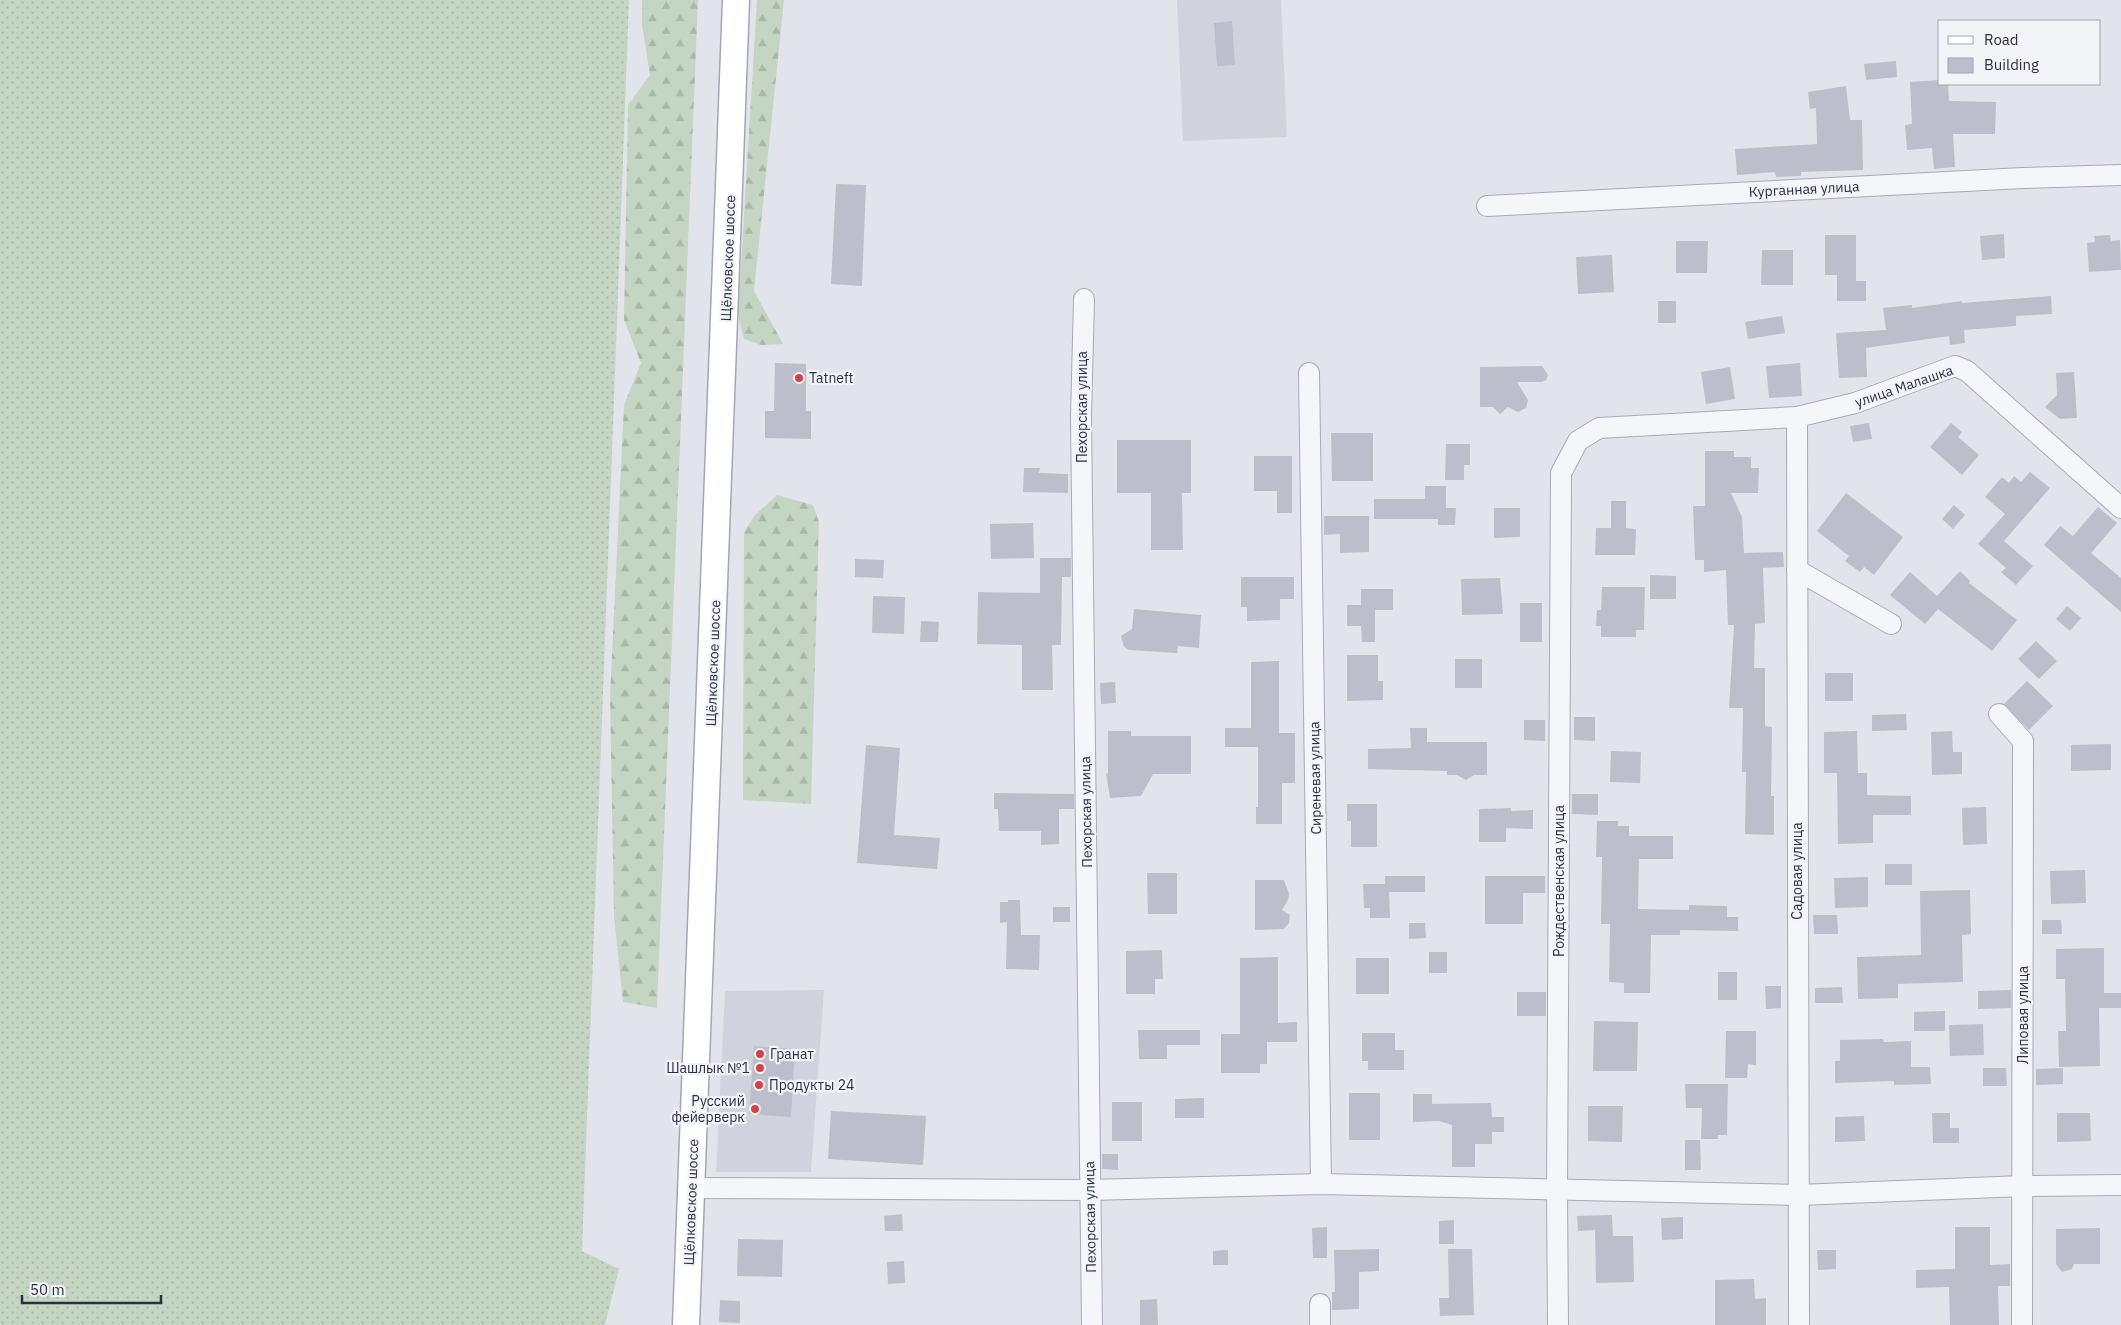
<svg xmlns="http://www.w3.org/2000/svg" width="2121" height="1325" font-family="'IBM Plex Sans',sans-serif">
<style>
.built{fill:#d0d3dd}
.grass{fill:url(#grass-dots)}
.forest{fill:url(#forest-firs)}
.building{fill:#bcbfcb}
.lines{fill:none;stroke-linecap:round;stroke-linejoin:round}
.minor-casing{stroke:#a7aab6;stroke-width:22}
.major-casing{stroke:#a1a7b7;stroke-width:29}
.minor{stroke:#f5f6f9;stroke-width:20}
.major{stroke:#fff;stroke-width:26}
.poi-dot{fill:#d54244;stroke:#f2f4f8;stroke-width:2}
.labels{text-anchor:middle;dominant-baseline:central;stroke-width:4.5;stroke-linejoin:round;paint-order:stroke}
.street-label{font-size:14px;fill:#292f44;stroke:#f2f4f8}
.poi-label{font-size:14px;fill:#292f44;stroke:#f2f4f8;text-anchor:start}
</style>
<defs>
<pattern id="grass-dots" width="8" height="8" patternUnits="userSpaceOnUse" patternTransform="scale(1.25)"><rect width="8" height="8" fill="#c5d5c3"/><path d="M2 2h.1M6 6h.1" fill="none" stroke="#a9b7a9" stroke-width="1.8" stroke-linecap="round"/></pattern>
<pattern id="forest-firs" width="22" height="20" patternUnits="userSpaceOnUse" patternTransform="scale(1.25)"><rect width="22" height="20" fill="#c5d5c3"/><path d="M5 1l3.5 6h-7zM16 11l3.5 6h-7z" fill="#a9b7a9"/></pattern>
</defs>
<rect width="100%" height="100%" fill="#e2e4eb"/>
<g class="built">
<path d="M1177,0H1281L1287,137L1183,141Z"/>
<path d="M824,990L811,1172H716L725,991Z"/>
</g>
<path class="grass" d="M0,0H629L582,1251L619,1269L605,1325H0Z"/>
<g class="forest">
<path d="M642,0H698L657,1008L623,1002L614,917L610,696L624,405L641,363L624,320L628,105L650,75L642,25Z"/>
<path d="M757,0H784L754,291L783,344L761,345L744,339L738,316Z"/>
<path d="M777,495L813,505L819,522L811,804L743,800L744,532L755,515Z"/>
</g>
<g class="building">
<path d="M1232,21L1235,65L1217,66L1214,23Z"/>
<path d="M1896,61L1897,77L1866,80L1864,64Z"/>
<path d="M1940,80V84H1948L1949,101L1996,102L1995,134H1953L1955,167L1934,169L1932,148L1907,150L1905,125L1912,124L1910,82Z"/>
<path d="M1846,86L1850,120H1862L1863,170L1801,172V176L1776,177L1775,172L1737,175L1735,149L1817,144L1816,108L1810,109L1808,92Z"/>
<path d="M836,184L866,185L862,286L831,284Z"/>
<path d="M2004,234L2005,258L1982,260L1980,236Z"/>
<path d="M1825,235H1856V281H1866V301H1837V275H1825Z"/>
<path d="M2110,235L2111,241L2120,240L2121,270L2089,272L2087,243L2095,242L2094,236Z"/>
<path d="M1676,241H1708L1707,273H1676Z"/>
<path d="M1762,250H1793V285H1761Z"/>
<path d="M1612,255L1614,292L1578,294L1576,257Z"/>
<path d="M2051,296L2052,314L2016,316V326L1964,330L1965,343L1950,345L1949,336L1866,348L1867,377L1839,378L1836,333L1886,330L1883,308L1912,305V308L1962,301V303Z"/>
<rect x="1658" y="301" width="18" height="22"/>
<path d="M1782,316L1785,333L1748,339L1745,322Z"/>
<path d="M775,363L806,364V411H811V439L765,438V411H774Z"/>
<path d="M1800,363L1802,396L1769,398L1766,366Z"/>
<path d="M1542,366L1548,375L1546,380L1542,382H1517L1528,400L1526,408L1518,412L1508,407L1500,414L1493,407H1480V367Z"/>
<path d="M1730,367L1735,399L1706,404L1701,372Z"/>
<path d="M2074,372L2077,418L2060,419L2045,407L2057,395L2056,373Z"/>
<path d="M1869,423L1872,439L1853,442L1850,426Z"/>
<path d="M1951,423L1962,432L1958,437L1979,455L1962,475L1930,447Z"/>
<path d="M1331,433H1373V481H1332Z"/>
<path d="M1117,440H1191V493H1182L1183,550H1151V493H1117Z"/>
<path d="M1446,444H1470V465H1464V480H1445Z"/>
<path d="M1705,451H1734V457H1751V468H1759L1758,493H1731L1742,517L1744,553L1783,552L1784,567L1763,568L1765,623L1755,624L1754,668H1765V726L1772,727L1771,796H1774V835L1745,834L1746,772H1742L1743,708H1729L1734,625H1728L1726,570L1704,572V560H1695L1693,506H1705Z"/>
<path d="M1254,456H1292V513H1277V491H1254Z"/>
<path d="M1024,468H1040L1039,473L1068,474V493L1023,492Z"/>
<path d="M2030,472L2050,488L2004,541L2033,566L2016,585L2001,572L2006,568L1978,544L2005,514L1985,497L2002,477L2009,483L2014,476L2021,482Z"/>
<path d="M1425,486H1446V508H1456L1455,525H1438V519H1374V499H1425Z"/>
<path d="M1846,493L1903,537L1874,575L1864,567L1860,572L1845,561L1849,556L1817,531Z"/>
<path d="M1611,501H1626V528L1636,529L1635,555H1595L1596,528H1611Z"/>
<path d="M1954,505L1965,515L1953,529L1942,519Z"/>
<path d="M2098,507L2117,523L2091,553L2121,578V612L2044,545L2060,526L2073,536Z"/>
<path d="M1494,508H1520V537L1494,538Z"/>
<path d="M1324,516H1369V552L1340,553V534L1324,535Z"/>
<path d="M1033,523L1034,558L991,559L990,524Z"/>
<path d="M1040,558H1071V577H1062L1061,645H1052L1053,690H1022V645L977,644L978,592L1040,593Z"/>
<path d="M855,559L884,560L883,578L855,577Z"/>
<path d="M1960,571L1970,581L1969,583L2017,620L1992,651L1938,609L1925,624L1890,595L1910,572L1937,596Z"/>
<path d="M1650,575L1676,576V599H1650Z"/>
<path d="M1241,577H1294V599H1280V620L1247,621V607H1241Z"/>
<path d="M1500,578L1503,614L1462,615L1461,579Z"/>
<path d="M1602,587H1645L1644,630H1636V637H1601V626H1596L1597,610H1601Z"/>
<path d="M1361,589H1393V610H1375V642H1362L1361,626H1347V605H1361Z"/>
<path d="M873,596L905,597L904,634L872,633Z"/>
<rect x="1520" y="603" width="22" height="39"/>
<path d="M2067,606L2081,618L2070,631L2056,619Z"/>
<path d="M1134,609L1201,615L1199,648L1178,646L1177,653L1129,650L1124,647L1121,636L1132,629Z"/>
<path d="M921,621L939,622L938,642H920Z"/>
<path d="M2036,641L2057,661L2039,679L2018,659Z"/>
<path d="M1347,655H1378V681H1383V700L1347,701Z"/>
<rect x="1455" y="659" width="27" height="29"/>
<path d="M1279,661V733H1295V783H1282V824H1256V807H1258V747H1225V728H1251V662Z"/>
<rect x="1825" y="673" width="28" height="28"/>
<path d="M2027,681L2053,706L2029,730L2004,704Z"/>
<path d="M1115,682L1116,703L1101,704L1100,683Z"/>
<path d="M1906,714L1907,730L1872,731V715Z"/>
<path d="M1574,717H1595V741L1574,740Z"/>
<path d="M1524,720H1545V741L1524,740Z"/>
<path d="M1410,728H1427V742H1487V775H1474L1466,780L1457,775H1447V771L1368,769V749L1411,748Z"/>
<path d="M1108,731H1131V736H1191V774H1153L1141,796L1110,798L1106,773L1108,774Z"/>
<path d="M1857,731L1858,773H1867V795L1911,796V815H1873V843L1838,844L1837,773H1824V732Z"/>
<path d="M1952,731L1953,752H1962V774L1932,775L1931,732Z"/>
<path d="M2111,744V770L2071,771V745Z"/>
<path d="M866,745L900,748L894,835L940,838L937,869L857,863Z"/>
<path d="M1611,751L1641,752L1640,783L1610,782Z"/>
<path d="M994,793L1074,794V809H1059V844L1041,845V831H999L998,809H994Z"/>
<path d="M1572,794H1598V815L1572,814Z"/>
<path d="M1347,804H1377V847H1351V821H1347Z"/>
<path d="M1986,807L1987,844L1963,845L1962,808Z"/>
<path d="M1511,808V811L1533,810V829L1506,828V842H1479V809Z"/>
<path d="M1597,821H1618V826H1629V836H1673V859H1639L1638,909L1689,910V905L1727,906V917H1738V931L1680,930V935H1651L1650,993H1624V983L1609,982L1610,924H1601L1602,857H1596Z"/>
<rect x="1885" y="864" width="27" height="21"/>
<path d="M2085,870L2086,903L2051,904L2050,871Z"/>
<path d="M1147,873H1177V914H1148Z"/>
<path d="M1385,876H1425V892H1389L1390,918H1370V908H1364L1363,884H1385Z"/>
<path d="M1485,876H1545V893H1523V924H1485Z"/>
<path d="M1868,877V907L1835,908L1834,878Z"/>
<path d="M1255,880H1284L1289,894L1288,900L1282,910L1290,915L1289,923L1284,929L1255,930Z"/>
<path d="M1970,890L1971,934L1962,935L1963,982L1898,984V998L1858,999L1857,957L1921,955L1920,891Z"/>
<path d="M1008,900H1020L1021,935H1040L1039,970L1006,969L1007,922L1000,923V902H1008Z"/>
<rect x="1053" y="907" width="17" height="15"/>
<path d="M1813,915H1837L1838,934H1814Z"/>
<path d="M2042,920H2061L2062,934H2042Z"/>
<path d="M1409,923H1425L1426,938L1409,939Z"/>
<path d="M2104,948V993H2121V1008H2099L2100,1066L2059,1067L2058,1031H2066L2065,979H2056V949Z"/>
<path d="M1162,950L1163,979H1155V994H1126V951Z"/>
<rect x="1429" y="952" width="18" height="21"/>
<path d="M1278,957V1023L1297,1022V1042H1267V1064H1260V1073H1221V1034H1240V958Z"/>
<rect x="1356" y="958" width="33" height="36"/>
<rect x="1718" y="972" width="19" height="28"/>
<path d="M1765,986H1781V1008L1766,1009Z"/>
<path d="M1842,987L1843,1003H1815V988Z"/>
<path d="M2011,990V1008L1978,1009V991Z"/>
<rect x="1517" y="992" width="29" height="24"/>
<path d="M1945,1011V1031H1914V1012Z"/>
<path d="M1594,1021L1638,1022L1637,1071H1593Z"/>
<path d="M1983,1024L1984,1055L1950,1056L1949,1025Z"/>
<path d="M1138,1030H1200V1045H1167V1059H1139Z"/>
<path d="M1726,1031H1756V1065L1748,1064L1747,1078H1725Z"/>
<path d="M1362,1033H1395V1050H1404V1070H1368V1061H1362Z"/>
<path d="M1883,1039L1884,1042L1911,1041V1067H1930L1931,1084L1894,1085V1081L1835,1083V1061H1840V1040Z"/>
<path d="M754,1046L795,1049L791,1117L749,1114Z"/>
<path d="M1983,1068H2006L2007,1086H1983Z"/>
<path d="M2063,1068V1084L2036,1085V1069Z"/>
<path d="M1685,1084H1728L1727,1135H1718V1139H1701L1702,1108H1686Z"/>
<rect x="1349" y="1093" width="31" height="47"/>
<path d="M1413,1094H1432V1104L1491,1103L1492,1117H1504V1132H1492V1144H1475V1167H1452V1125L1439,1121L1413,1122Z"/>
<path d="M1204,1098V1118H1175V1099Z"/>
<rect x="1112" y="1102" width="30" height="39"/>
<path d="M1588,1106H1623L1622,1142L1588,1141Z"/>
<path d="M831,1111L926,1116L923,1165L828,1159Z"/>
<path d="M1932,1113H1950V1128H1959V1143H1933Z"/>
<path d="M2057,1113H2090L2091,1141L2057,1142Z"/>
<path d="M1864,1116L1865,1141L1835,1142V1117Z"/>
<path d="M1685,1140H1700L1701,1170H1685Z"/>
<path d="M1102,1154H1118V1170L1102,1169Z"/>
<path d="M902,1214L903,1231H885L884,1216Z"/>
<path d="M1612,1215L1613,1236H1633L1634,1282L1596,1283L1595,1230L1578,1231L1577,1216Z"/>
<path d="M1683,1217V1239L1662,1240L1661,1218Z"/>
<path d="M1454,1220V1244H1439V1221Z"/>
<path d="M1327,1227V1258H1313L1312,1228Z"/>
<path d="M1955,1227H1990V1265L2010,1264V1286H1998L1999,1325H1950L1949,1287L1916,1288V1270L1955,1269Z"/>
<path d="M2100,1228V1264H2074L2072,1269L2062,1272L2056,1264V1229Z"/>
<path d="M738,1239L783,1240L782,1277L737,1276Z"/>
<path d="M1379,1249V1271L1359,1272V1309L1332,1310V1292H1335L1334,1250Z"/>
<path d="M1448,1249H1472L1474,1315L1440,1316L1439,1298H1449Z"/>
<path d="M1228,1250V1265H1213V1251Z"/>
<path d="M1817,1250H1836V1269L1818,1270Z"/>
<path d="M904,1261L905,1283L888,1284L887,1262Z"/>
<path d="M1754,1279L1755,1299L1766,1298V1325H1715V1280Z"/>
<path d="M1157,1299L1158,1325H1140V1300Z"/>
<path d="M720,1300L740,1301V1323L719,1322Z"/>
</g>
<g class="lines">
<g class="minor-casing">
<g id="minor">
<path d="M1487,206L2023,178L2121,175"/>
<path d="M1084,299L1081,418L1092,1325"/>
<path d="M1309,373L1321,1184"/>
<path d="M1797,417L1799,1325"/>
<path d="M1797,570L1891,624"/>
<path d="M1999,714L2023,741L2022,1325"/>
<path d="M692,1188L1089,1190L1321,1184L1798,1195L2023,1186L2121,1185"/>
<path d="M1320,1304V1325"/>
<path d="M1558,1325L1557,1191L1561,473L1578,441L1599,428L1797,417L1855,403L1955,366L1967,371L2121,508"/>
</g>
</g>
<g class="major-casing">
<path id="major" d="M686,1325L736,0"/>
</g>
<use href="#minor" class="minor"/>
<use href="#major" class="major"/>
</g>
<g class="poi-dot">
<circle cx="799" cy="378" r="5"/>
<circle cx="760" cy="1054" r="5"/>
<circle cx="760" cy="1068" r="5"/>
<circle cx="759" cy="1085" r="5"/>
<circle cx="755" cy="1109" r="5"/>
</g>
<g class="labels">
<g class="street-label">
<text transform="translate(1804 189) rotate(-3)">Курганная улица</text>
<text transform="translate(728 258) rotate(-88)">Щёлковское шоссе</text>
<text transform="translate(1904 386) rotate(-19)">улица Малашка</text>
<text transform="translate(1082 407) rotate(-90)">Пехорская улица</text>
<text transform="translate(713 663) rotate(-88)">Щёлковское шоссе</text>
<text transform="translate(1315 778) rotate(-91)">Сиреневая улица</text>
<text transform="translate(1086 812) rotate(-91)">Пехорская улица</text>
<text transform="translate(1797 871) rotate(-90)">Садовая улица</text>
<text transform="translate(1559 881) rotate(-90)">Рождественская улица</text>
<text transform="translate(2023 1015) rotate(-90)">Липовая улица</text>
<text transform="translate(691 1202) rotate(-88)">Щёлковское шоссе</text>
<text transform="translate(1090 1217) rotate(-91)">Пехорская улица</text>
</g>
<g class="poi-label">
<text x="809" y="378">Tatneft</text>
<text x="770" y="1054">Гранат</text>
<text x="750" y="1068" text-anchor="end">Шашлык №1</text>
<text x="769" y="1085">Продукты 24</text>
<text x="745" y="1101" text-anchor="end">Русский<tspan x="745" dy="16">фейерверк</tspan></text>
</g>
</g>
<rect x="1938" y="20" width="162" height="65" fill="#f2f4f8" stroke="#a2a5b0"/>
<rect x="1948" y="36" width="25" height="8" fill="#ffffff" stroke="#a2a5b0"/>
<text x="1984" y="45" font-size="15" fill="#292f44">Road</text>
<rect x="1948" y="58" width="25" height="15" fill="#bcbfcb" stroke="#a2a5b0"/>
<text x="1984" y="70" font-size="15" fill="#292f44">Building</text>
<path d="M22 1295v8h139v-8" fill="none" stroke="#292f44" stroke-width="2.5"/>
<text x="30" y="1295" font-size="15" fill="#292f44" stroke="#f2f4f8" stroke-width="4" paint-order="stroke">50 m</text>
</svg>
